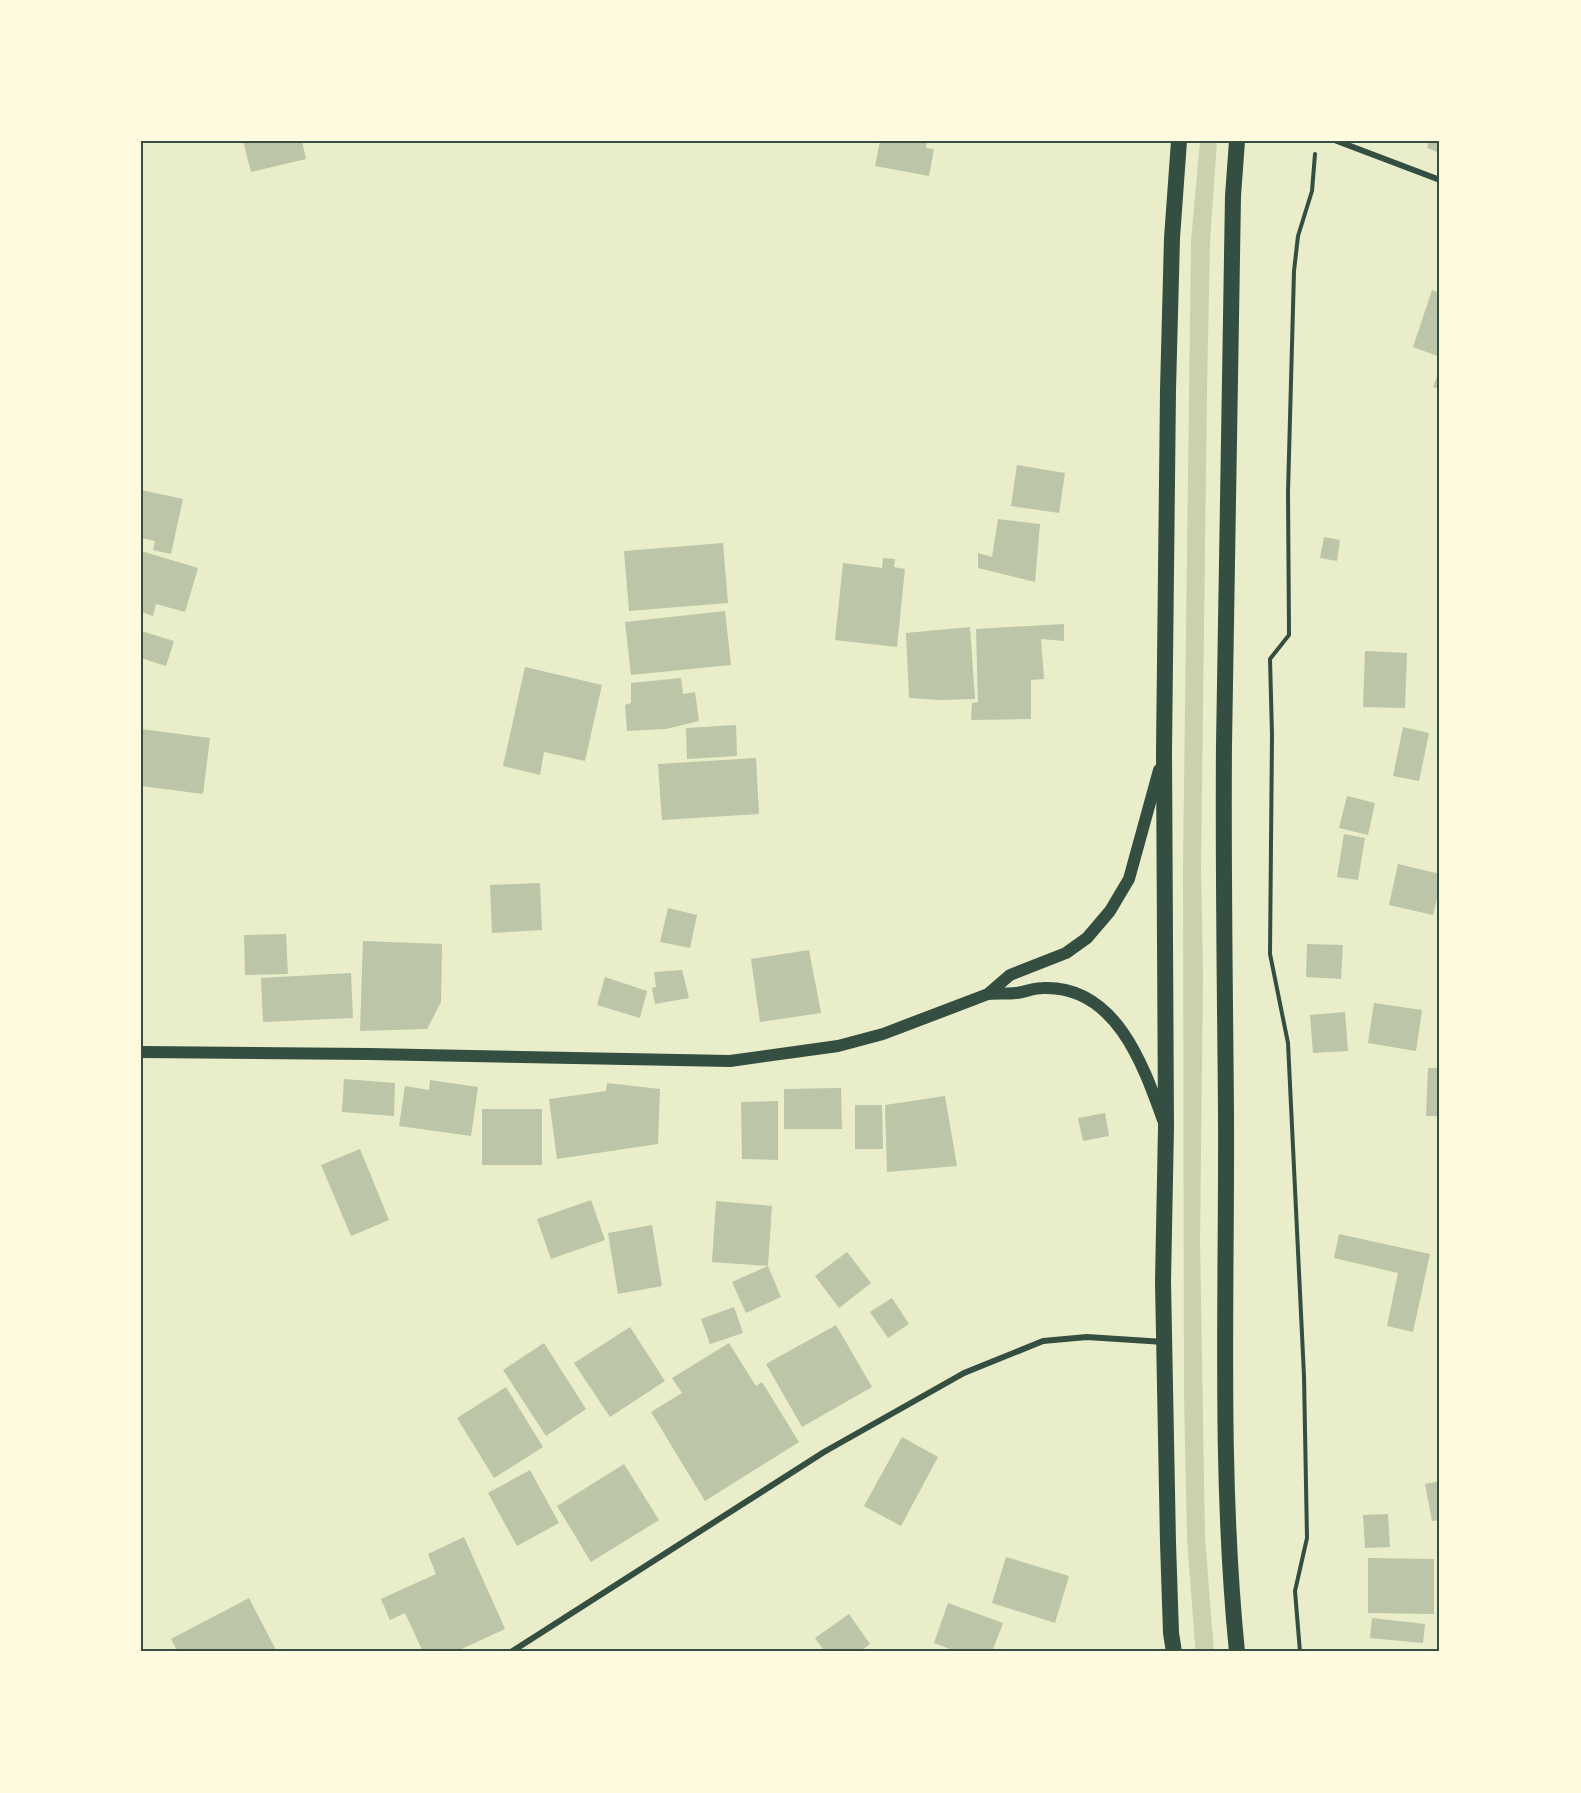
<svg xmlns="http://www.w3.org/2000/svg" width="1581" height="1793" font-family="'Roboto Serif',serif">
<style>
.green{fill:#cad2ad}
.building{fill:#bcc5a7}
.lines{fill:none;stroke-linecap:round;stroke-linejoin:round}
.path{stroke:#344e41;stroke-width:4}
.minor{stroke:#344e41;stroke-width:6}
.secondary{stroke:#344e41;stroke-width:12}
.trunk{stroke:#344e41;stroke-width:16}
.neatline{fill:none;stroke:#344e41;stroke-width:2}
</style>
<rect width="100%" height="100%" fill="#e9edc9"/>
<path class="green" d="M1200,141H1217L1210,242L1207,391L1201,867L1203,974L1200,1241L1205,1538L1214,1652H1195V1645L1187,1538L1184,1394L1183,866L1191,241Z"/>
<g class="building">
<path d="M243,141H302L306,159L251,172Z"/>
<path d="M880,141H927L926,148L934,149L929,176L875,166Z"/>
<path d="M1429,141H1440V153L1427,148Z"/>
<path d="M1432,290L1440,293V357L1413,347Z"/>
<path d="M1440,369V389L1433,387Z"/>
<path d="M1017,465L1065,473L1059,513L1011,506Z"/>
<path d="M141,490L183,499L171,554L153,550L155,541L141,538Z"/>
<path d="M998,519L1040,524L1035,582L978,568V553L992,557Z"/>
<path d="M1324,537L1340,540L1337,561L1320,558Z"/>
<path d="M723,543L728,603L629,611L624,551Z"/>
<path d="M141,551L198,568L185,612L156,604L153,616L141,612Z"/>
<path d="M883,558L895,559L894,567L905,569L897,647L835,640L843,563L882,568Z"/>
<path d="M725,611L731,665L631,675L625,622Z"/>
<path d="M1064,624V641L1041,639L1044,679L1031,680V719L971,720L972,703L978,702L976,629Z"/>
<path d="M970,627L975,699L940,700L909,698L906,633Z"/>
<path d="M141,631L174,641L166,666L141,658Z"/>
<path d="M1365,651L1407,653L1405,708L1363,707Z"/>
<path d="M525,667L602,685L585,761L544,752L540,775L503,766Z"/>
<path d="M681,678L683,694L695,692L699,721L666,729L627,731L625,705L631,703V683Z"/>
<path d="M736,725L737,756L687,759L686,728Z"/>
<path d="M1403,727L1429,733L1419,781L1393,776Z"/>
<path d="M141,729L210,738L203,794L141,786Z"/>
<path d="M756,758L759,814L662,820L658,764Z"/>
<path d="M1347,796L1375,803L1368,835L1339,828Z"/>
<path d="M1344,834L1365,838L1358,880L1337,877Z"/>
<path d="M1398,864L1440,874V886L1433,915L1389,905Z"/>
<path d="M540,883L542,930L492,933L490,885Z"/>
<path d="M668,908L697,915L690,948L660,942Z"/>
<path d="M286,934L288,974L245,975L244,935Z"/>
<path d="M363,941L442,944L441,1002L427,1029L360,1031Z"/>
<path d="M1307,944L1343,945L1341,979L1306,977Z"/>
<path d="M809,950L821,1013L760,1022L751,959Z"/>
<path d="M682,970L689,998L655,1004L652,988L656,987L654,972Z"/>
<path d="M351,973L353,1018L263,1022L261,978Z"/>
<path d="M605,977L647,991L640,1018L597,1005Z"/>
<path d="M1374,1003L1422,1010L1416,1051L1368,1043Z"/>
<path d="M1345,1012L1348,1051L1313,1053L1310,1015Z"/>
<path d="M1428,1068H1440V1116H1426Z"/>
<path d="M344,1079L395,1083L394,1116L342,1112Z"/>
<path d="M430,1080L478,1087L471,1136L399,1126L405,1086L429,1090Z"/>
<path d="M607,1083L660,1089L658,1144L557,1159L549,1099L606,1091Z"/>
<path d="M841,1088L842,1129H784V1089Z"/>
<path d="M945,1096L957,1166L887,1172L885,1105Z"/>
<path d="M778,1101V1160L742,1159L741,1102Z"/>
<path d="M855,1105H882L883,1149H855Z"/>
<rect x="482" y="1109" width="60" height="56"/>
<path d="M1105,1113L1109,1136L1083,1141L1078,1118Z"/>
<path d="M360,1149L389,1220L351,1236L321,1165Z"/>
<path d="M591,1200L605,1240L551,1259L537,1219Z"/>
<path d="M716,1201L772,1206L768,1266L712,1262Z"/>
<path d="M652,1225L662,1286L618,1294L608,1233Z"/>
<path d="M1339,1234L1430,1254L1413,1332L1387,1326L1398,1273L1334,1258Z"/>
<path d="M847,1252L871,1283L839,1308L815,1276Z"/>
<path d="M768,1266L781,1297L746,1313L732,1282Z"/>
<path d="M892,1298L909,1324L888,1338L870,1312Z"/>
<path d="M734,1307L743,1333L710,1344L701,1319Z"/>
<path d="M836,1325L872,1387L802,1427L766,1364Z"/>
<path d="M630,1327L665,1381L610,1417L574,1363Z"/>
<path d="M544,1343L586,1409L546,1436L503,1370Z"/>
<path d="M729,1343L756,1386L762,1382L799,1442L705,1501L651,1412L682,1393L672,1378Z"/>
<path d="M506,1387L543,1447L494,1478L457,1418Z"/>
<path d="M902,1437L938,1457L901,1526L864,1506Z"/>
<path d="M624,1464L659,1520L591,1562L557,1506Z"/>
<path d="M530,1470L559,1523L517,1546L488,1493Z"/>
<path d="M1440,1481V1520L1432,1521L1425,1484Z"/>
<path d="M1388,1514L1390,1547L1365,1548L1363,1515Z"/>
<path d="M464,1537L505,1629L455,1652H423L405,1613L390,1620L381,1599L436,1574L428,1554Z"/>
<path d="M1006,1557L1069,1576L1055,1623L992,1603Z"/>
<path d="M1368,1558L1434,1559V1614L1368,1613Z"/>
<path d="M249,1598L277,1652H178L171,1639Z"/>
<path d="M948,1603L1003,1623L992,1652H958L934,1643Z"/>
<path d="M849,1614L870,1644L859,1652H825L815,1638Z"/>
<path d="M1372,1618L1425,1624L1423,1643L1370,1638Z"/>
</g>
<g class="lines">
<path class="path" d="M1300,1652L1295,1591L1307,1538L1304,1376L1288,1043L1270,954L1272,735L1270,659L1289,635L1288,492L1294,271L1298,236L1312,191L1315,154"/>
<g class="minor">
<path d="M1337,141L1440,180"/>
<path d="M511,1652L824,1452L964,1373L1043,1341L1087,1337L1164,1342"/>
</g>
<g class="secondary">
<path d="M988,994C997,993 1007,994 1016,993C1025,992 1034,988 1043,988C1115,985 1143,1064 1163,1120"/>
<path d="M141,1052L369,1054L730,1061L838,1046L883,1034L988,994L1010,975L1066,953L1087,938L1110,911L1129,879L1159,770"/>
</g>
<g class="trunk">
<path d="M1174,1652L1171,1633L1168,1543L1163,1282L1166,1127L1164,752L1168,390L1172,238L1179,141"/>
<path d="M1237,1652C1219,1472 1227,1291 1226,1111C1225,989 1223,867 1224,745C1226,562 1231,379 1233,196L1237,141"/>
</g>
</g>
<rect width="1581" height="1793" fill="none" stroke="#fefae0" stroke-width="285"/>
<rect x="142" y="142" width="1296" height="1508" class="neatline"/>
</svg>
